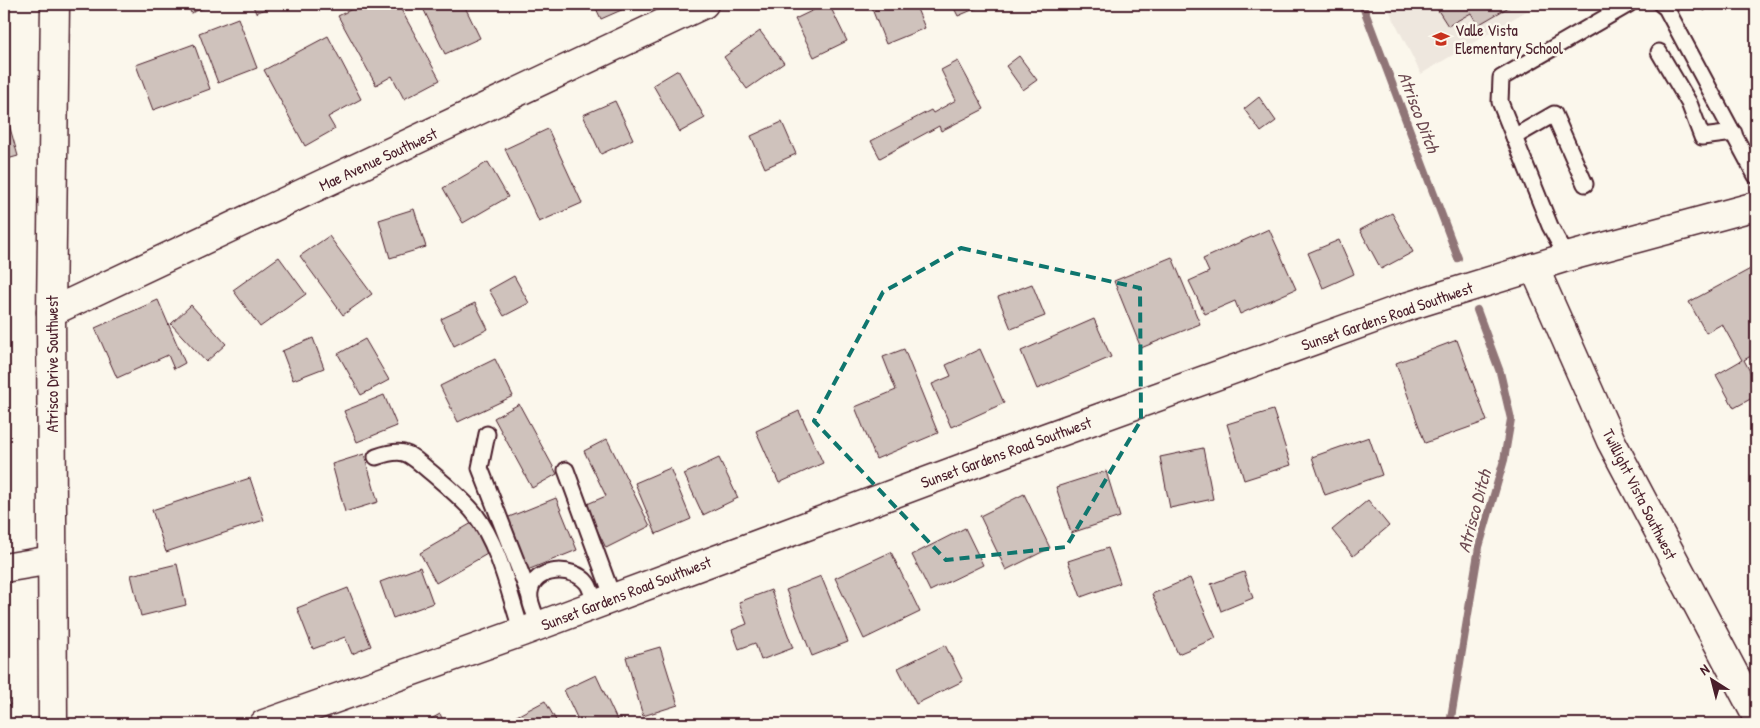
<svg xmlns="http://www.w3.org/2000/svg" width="1760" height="728" font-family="'Patrick Hand',sans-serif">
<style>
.built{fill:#eee7de}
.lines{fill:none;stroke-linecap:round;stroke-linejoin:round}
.stream{stroke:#907477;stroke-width:8}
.building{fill:#cfc2bc;stroke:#4a1f2b}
.lane-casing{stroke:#4a1f2b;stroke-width:19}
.street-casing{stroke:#4a1f2b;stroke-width:31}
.secondary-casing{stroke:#4a1f2b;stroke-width:31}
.lane{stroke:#fbf7ec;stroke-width:15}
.street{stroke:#fbf7ec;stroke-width:28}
.secondary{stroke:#fbf7ec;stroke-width:28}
.marked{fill:none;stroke:#0f766e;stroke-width:4;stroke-dasharray:10 6;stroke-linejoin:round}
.labels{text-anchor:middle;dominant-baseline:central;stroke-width:5;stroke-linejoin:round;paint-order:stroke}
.poi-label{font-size:16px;fill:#4a1f2b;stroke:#fbf7ec;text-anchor:start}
.street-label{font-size:16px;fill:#4a1f2b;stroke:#fbf7ec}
.water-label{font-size:18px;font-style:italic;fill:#6d4a51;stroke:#fbf7ec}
</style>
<rect width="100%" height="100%" fill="#fbf7ec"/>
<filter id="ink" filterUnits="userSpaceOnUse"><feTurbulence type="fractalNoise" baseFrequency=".02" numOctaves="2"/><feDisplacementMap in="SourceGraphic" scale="10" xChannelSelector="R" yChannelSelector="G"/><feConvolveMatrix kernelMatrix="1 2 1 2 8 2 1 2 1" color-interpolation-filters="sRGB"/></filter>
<g filter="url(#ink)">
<path class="built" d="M1386,4H1538L1421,74Z"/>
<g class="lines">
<g class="stream">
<path d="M1362,4L1458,258"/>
<path d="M1450,724L1479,547L1504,460L1511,419L1500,372L1477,310"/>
</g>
</g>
<g class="building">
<path d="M187,4H213L191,13Z"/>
<path d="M252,4H277L256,13Z"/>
<path d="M362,4H398L440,80L404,99L392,76L376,85L338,16Z"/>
<path d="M421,4H472L465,7L480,38L445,54Z"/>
<path d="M594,4H635L601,19Z"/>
<path d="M826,4H829L847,41L814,57L795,19Z"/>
<path d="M870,4H915L925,28L886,44Z"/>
<path d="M952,4H986L958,16Z"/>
<path d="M1415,4H1428L1419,9Z"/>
<path d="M1434,4H1514L1478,25L1471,13L1448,26Z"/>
<path d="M1700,4H1715L1704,11Z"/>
<path d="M238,18L257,68L218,83L199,33Z"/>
<path d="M760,31L784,63L747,89L724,57Z"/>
<path d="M328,36L361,99L328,117L335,129L305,146L264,70Z"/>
<path d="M194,44L210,89L153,110L136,65Z"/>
<path d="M1019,56L1037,80L1023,90L1006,66Z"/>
<path d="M958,61L984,109L941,131L939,126L880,158L871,141L931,110L933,113L956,100L941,70Z"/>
<path d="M678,70L705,118L680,132L653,85Z"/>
<path d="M1259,97L1276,121L1261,132L1244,109Z"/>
<path d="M615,101L633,139L601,154L583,115Z"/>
<path d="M4,107L18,156L4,160Z"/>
<path d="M782,122L796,154L765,168L751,136Z"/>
<path d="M548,129L582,203L539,222L505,149Z"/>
<path d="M488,162L508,197L463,223L443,188Z"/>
<path d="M414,209L426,247L390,258L379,220Z"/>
<path d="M1392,213L1413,252L1381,269L1360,230Z"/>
<path d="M1269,229L1296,289L1240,314L1235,301L1205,314L1189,281L1209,272L1203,259Z"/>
<path d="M329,236L372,294L343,315L300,256Z"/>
<path d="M1339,240L1354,274L1323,288L1308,253Z"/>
<path d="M279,257L306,294L260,327L233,290Z"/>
<path d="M1172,257L1200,324L1141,348L1114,281Z"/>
<path d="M1756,266V353L1744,360L1756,383V396L1734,408L1716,375L1742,360L1722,324L1706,333L1689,302Z"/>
<path d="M514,276L529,303L504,316L489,290Z"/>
<path d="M1032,284L1045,316L1011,329L998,297Z"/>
<path d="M158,300L185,363L174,369L168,355L117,378L95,328Z"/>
<path d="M475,303L488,329L454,346L441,319Z"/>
<path d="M191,305L226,344L206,362L171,324Z"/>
<path d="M1094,319L1111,357L1037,389L1021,351Z"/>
<path d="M313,338L324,368L293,380L282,351Z"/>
<path d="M365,339L389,380L361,395L338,354Z"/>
<path d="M1457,340L1487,421L1425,443L1396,363Z"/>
<path d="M904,349L938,433L876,459L855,407L896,390L883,357Z"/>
<path d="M980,349L1004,403L951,427L932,384L951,376L946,365Z"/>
<path d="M495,359L513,396L458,422L440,386Z"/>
<path d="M384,395L397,426L357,442L344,411Z"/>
<path d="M519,404L557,474L532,488L494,418Z"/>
<path d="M4,405L8,420L4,422Z"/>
<path d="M1273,410L1291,465L1244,480L1227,424Z"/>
<path d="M799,411L823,463L779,483L756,431Z"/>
<path d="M1369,437L1382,475L1325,495L1312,457Z"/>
<path d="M607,439L650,526L606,548L585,505L606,496L584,451Z"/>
<path d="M1203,448L1213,499L1170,508L1160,457Z"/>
<path d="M364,454L378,502L345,512L332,464Z"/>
<path d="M719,458L738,498L703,515L684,474Z"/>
<path d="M670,468L691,519L656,534L635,483Z"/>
<path d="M1106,471L1120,517L1071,533L1056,487Z"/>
<path d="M250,478L264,520L166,552L152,510Z"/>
<path d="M1024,494L1050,548L1006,570L980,516Z"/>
<path d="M556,498L577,550L525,571L504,519Z"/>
<path d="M1368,500L1389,526L1353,556L1332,530Z"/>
<path d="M472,523L489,553L436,583L420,553Z"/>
<path d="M965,528L983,565L930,591L912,555Z"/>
<path d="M1108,548L1120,583L1081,597L1068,561Z"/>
<path d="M891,552L920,612L864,639L835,578Z"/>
<path d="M177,564L186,605L141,616L131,575Z"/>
<path d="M420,567L433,603L393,618L380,582Z"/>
<path d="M1244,572L1253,598L1221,611L1211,584Z"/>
<path d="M821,576L848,642L812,656L786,590Z"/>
<path d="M1190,578L1216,638L1178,654L1152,594Z"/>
<path d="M348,588L371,646L352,654L345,637L313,649L297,608Z"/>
<path d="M771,590L793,648L761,660L755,643L739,649L732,630L747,624L739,602Z"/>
<path d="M945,645L963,681L916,704L898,668Z"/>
<path d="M660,647L678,705L643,716L626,657Z"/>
<path d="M596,675L617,720L607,724H580L564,690Z"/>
<path d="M4,684L10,705L4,707Z"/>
<path d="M545,701L558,724H517L513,718Z"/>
<path d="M440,714L445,724H422Z"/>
</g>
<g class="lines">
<g class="lane-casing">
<g id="lane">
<path d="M1661,4L1666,8L1756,176"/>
<path d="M1659,52L1689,103L1702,137L1734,133"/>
<path d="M1514,137L1554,114L1585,184"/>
<path d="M1567,257L1550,226L1500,102L1501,78L1629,4"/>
<path d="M487,434L480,468L529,594"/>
<path d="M376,457C408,446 409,455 433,474C447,486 463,499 475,514C500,547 509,594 522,632"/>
<path d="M566,470L613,598"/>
<path d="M539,625C536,616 528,601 530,592C534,567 573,565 587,583C591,588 593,598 595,605"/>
</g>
</g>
<g class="street-casing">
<g id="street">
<path d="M1534,267L1611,441L1756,715"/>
<path d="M51,312L704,4"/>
<path d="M4,568L52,560"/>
</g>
</g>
<g class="secondary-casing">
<g id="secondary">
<path d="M53,724L51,312L55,4"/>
<path d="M264,724L522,632L1008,451L1409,306L1567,257L1756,206"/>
</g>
</g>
<use href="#lane" class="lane"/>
<use href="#street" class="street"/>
<use href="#secondary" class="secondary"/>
</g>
</g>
<path class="marked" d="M961,248L1140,288L1141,420L1066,547L946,560L814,421L883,292Z"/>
<defs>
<g id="school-bare" transform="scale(1.35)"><path d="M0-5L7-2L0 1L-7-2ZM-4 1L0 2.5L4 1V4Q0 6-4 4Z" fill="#c8321e" stroke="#fbf7ec" stroke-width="2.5" paint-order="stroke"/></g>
</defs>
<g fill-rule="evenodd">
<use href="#school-bare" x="1441" y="39"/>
</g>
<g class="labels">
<g class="poi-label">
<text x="1455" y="30">Valle Vista<tspan x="1455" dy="18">Elementary School</tspan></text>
</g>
<g class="street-label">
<text transform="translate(378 159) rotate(-25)">Mae Avenue Southwest</text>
<text transform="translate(1387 316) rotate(-19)">Sunset Gardens Road Southwest</text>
<text transform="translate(52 364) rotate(-90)">Atrisco Drive Southwest</text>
<text transform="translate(1006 452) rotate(-20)">Sunset Gardens Road Southwest</text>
<text transform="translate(1640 494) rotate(63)">Twillight Vista Southwest</text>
<text transform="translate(626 593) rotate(-21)">Sunset Gardens Road Southwest</text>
</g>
<g class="water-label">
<text transform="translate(1419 112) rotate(69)">Atrisco Ditch</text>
<text transform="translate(1474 511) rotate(-75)">Atrisco Ditch</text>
</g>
</g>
<rect width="1760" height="728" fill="none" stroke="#fbf7ec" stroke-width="20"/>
<rect x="10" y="10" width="1740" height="708" fill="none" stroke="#4a1f2b" stroke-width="2" filter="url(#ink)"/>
<g transform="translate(1712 680) rotate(324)" stroke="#fbf7ec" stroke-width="4" paint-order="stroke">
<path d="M0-4L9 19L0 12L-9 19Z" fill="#4a1f2b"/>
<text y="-8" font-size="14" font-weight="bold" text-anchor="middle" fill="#4a1f2b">N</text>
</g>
</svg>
